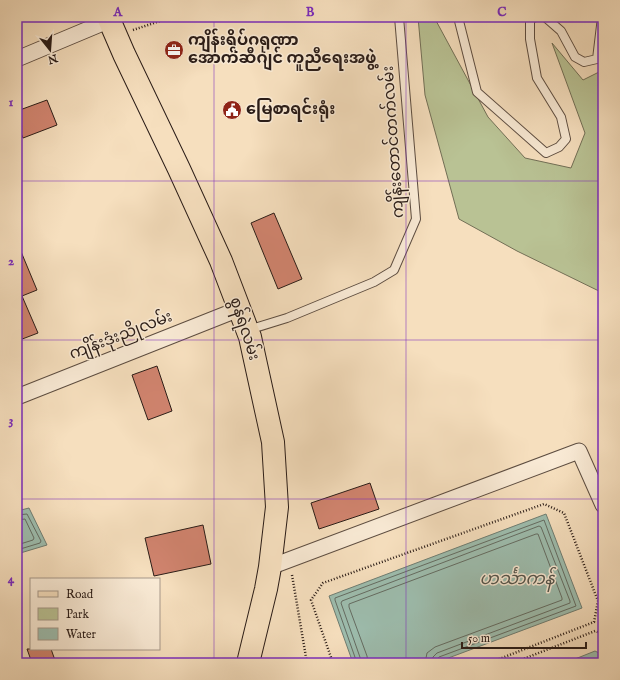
<svg xmlns="http://www.w3.org/2000/svg" width="620" height="680" font-family="'IM FELL English','Noto Sans Myanmar',serif">
<style>
.green{fill:#b9c294;stroke:#726f56}
.water{fill:#9dbdae;stroke:#6f7d72}
.lines{fill:none;stroke-linecap:round;stroke-linejoin:round}
.shore{stroke:#646c62;stroke-width:1}
.building{fill:#d1846f;stroke:#2a1c17}
.service-casing{stroke:#5d4d41;stroke-width:10}
.minor-casing{stroke:#5d4d41;stroke-width:17}
.primary-casing{stroke:#2a1c17;stroke-width:24}
.path{stroke:#2a1c17;stroke-width:2.5;stroke-dasharray:1 2;stroke-linecap:butt}
.service{stroke:#f9ead5;stroke-width:8}
.minor{stroke:#f9ead5;stroke-width:15}
.primary{stroke:#f6dfbe;stroke-width:22}
.grid{fill:none;stroke:#7b2cbf;stroke-width:1;stroke-opacity:0.55}
.labels{text-anchor:middle;dominant-baseline:central;stroke-width:3;stroke-linejoin:round;paint-order:stroke}
.poi-label{font-size:16px;font-weight:bold;fill:#2a1c17;stroke:#f9ead5;text-anchor:start}
.street-label{font-size:16px;fill:#2a1c17;stroke:#f9ead5}
.water-label{font-size:17px;font-style:italic;fill:#52544c;stroke:#f9ead5}
.neatline{fill:none;stroke:#7b2cbf;stroke-width:1.5}
.grid-label{font-size:13px;text-anchor:middle;font-weight:bold;fill:#7b2cbf}
</style>
<rect width="100%" height="100%" fill="#f6dfbe"/>
<filter id="stains"><feTurbulence type="fractalNoise" baseFrequency=".005" numOctaves="4"/><feColorMatrix values="0 0 0 0 .2 0 0 0 0 .09 0 0 0 0 .02 0 0 0 .5 -.17"/></filter>
<radialGradient id="worn" r=".72"><stop offset=".6" stop-color="#630" stop-opacity="0"/><stop offset="1" stop-color="#630" stop-opacity=".3"/></radialGradient>
<path class="green" d="M418,17H434L488,117L525,158L571,168L585,133L552,43L583,80L603,70V293L517,251L459,219L425,95Z"/>
<g class="water">
<path d="M29,508L47,545L17,554V511Z"/>
<path d="M546,514L582,608L435,663H353L329,596Z"/>
<path d="M595,651L603,655V663H565Z"/>
</g>
<g class="lines">
<g class="shore">
<path d="M17,515L27,514L41,541L40,543L17,550"/>
<path d="M17,520L25,519L34,538L33,540L17,545"/>
<path d="M357,663L335,600V598L544,520L576,606L439,657L437,660L436,663"/>
<path d="M362,663L341,603L342,601L539,526L541,527L570,601V603L437,653L433,657L431,663"/>
<path d="M368,663L367,656L349,607V604L536,534H538L562,598V600L435,647L427,653L425,663"/>
</g>
</g>
<g class="building">
<path d="M47,100L57,125L23,138L17,123V111Z"/>
<path d="M274,213L302,279L278,289L251,223Z"/>
<path d="M17,242L37,290L22,296L38,333L17,341Z"/>
<path d="M157,366L172,411L148,420L132,375Z"/>
<path d="M370,483L379,509L319,529L311,503Z"/>
<path d="M203,525L211,564L154,576L145,538Z"/>
<path d="M27,649H51L56,663H32Z"/>
</g>
<g class="lines">
<g class="service-casing">
<g id="service">
<path d="M458,17L477,92L546,153L559,147L566,139L561,117L537,78L530,39V19L536,17"/>
<path d="M545,17L561,31L575,57L584,62L597,59L602,17"/>
<path d="M248,330L287,318L374,282L394,270L416,219L399,17"/>
</g>
</g>
<g class="minor-casing">
<g id="minor">
<path d="M17,59L110,20"/>
<path d="M17,397L239,309"/>
<path d="M270,567L579,451L603,505"/>
</g>
</g>
<g class="primary-casing">
<path id="primary" d="M108,17L124,54L179,169L221,261L250,337L273,442L277,507L270,567L266,589L248,663"/>
</g>
<g class="path">
<path d="M133,30L172,17"/>
<path d="M292,575L307,663"/>
<path d="M333,663L311,600L323,583L544,504L564,513L598,601L594,622L489,663"/>
<path d="M513,663L595,631L603,634"/>
</g>
<use href="#service" class="service"/>
<use href="#minor" class="minor"/>
<use href="#primary" class="primary"/>
</g>
<path class="grid" d="M214,17V663M406,17V663M17,181H603M17,340H603M17,499H603"/>
<defs>
<g id="office-disc" transform="scale(1)"><circle r="9.5" fill="#8f2418" stroke="#f9ead5"/><path d="M-6-3h4V-5.5h4V-3h4V5H-6ZM-1-4.5V-3h2v-1.5ZM-6 0V1H6V0Z" fill="#fff"/></g>
<g id="civic-disc" transform="scale(1)"><circle r="9.5" fill="#8f2418" stroke="#f9ead5"/><path d="M-.6-6.5H3V-4.5H.6V-3L4-1V1h2V6H-6V1h2V-1L-.6-3ZM-1.2 2.5V6h2.4V2.5Z" fill="#fff"/></g>
</defs>
<g fill-rule="evenodd">
<use href="#office-disc" x="174" y="50"/>
<use href="#civic-disc" x="232" y="110"/>
</g>
<g class="labels">
<g class="poi-label">
<text x="188" y="41">ကျိန်းရိပ်ဂရုဏာ<tspan x="188" dy="18">အောက်ဆီဂျင် ကူညီရေးအဖွဲ့</tspan></text>
<text x="246" y="110">မြေစာရင်းရုံး</text>
</g>
<g class="street-label">
<text transform="translate(394 142) rotate(-94)">ကျိန်းတောင်တက်လမ်း</text>
<text transform="translate(244 329) rotate(72)">စွန်ရဲလမ်း</text>
<text transform="translate(121 336) rotate(-21)">ကျိန်းဒုံးညိုလမ်း</text>
</g>
<g class="water-label">
<text x="517" y="579">ဟင်္သာကန်</text>
</g>
</g>
<rect width="620" height="680" fill="none" stroke="#f6dfbe" stroke-width="44"/>
<rect x="30" y="578" width="130" height="72" fill="#f9ead5" stroke="#a69889"/>
<rect x="38" y="591" width="20" height="6" fill="#f6dfbe" stroke="#a69889"/>
<text x="66" y="598" font-size="12" fill="#2a1c17">Road</text>
<rect x="38" y="608" width="20" height="12" fill="#b9c294" stroke="#a69889"/>
<text x="66" y="618" font-size="12" fill="#2a1c17">Park</text>
<rect x="38" y="628" width="20" height="12" fill="#9dbdae" stroke="#a69889"/>
<text x="66" y="638" font-size="12" fill="#2a1c17">Water</text>
<g transform="translate(50 50) rotate(163)" stroke="#f9ead5" stroke-width="3" paint-order="stroke">
<path d="M0-3L7 15L0 10L-7 15Z" fill="#2a1c17"/>
<text y="-6" font-size="11" font-weight="bold" text-anchor="middle" fill="#2a1c17">N</text>
</g>
<path d="M462 642v6h124v-6" fill="none" stroke="#2a1c17" stroke-width="2"/>
<text x="468" y="642" font-size="12" fill="#2a1c17" stroke="#f9ead5" stroke-width="3" paint-order="stroke">50 m</text>
<rect x="22" y="22" width="576" height="636" class="neatline"/>
<g class="grid-label">
<text x="118" y="16">A</text>
<text x="310" y="16">B</text>
<text x="502" y="16">C</text>
<text x="11" y="106">1</text>
<text x="11" y="265">2</text>
<text x="11" y="424">3</text>
<text x="11" y="583">4</text>
</g>
<rect width="100%" height="100%" filter="url(#stains)"/>
<rect width="100%" height="100%" fill="url(#worn)"/>
</svg>
